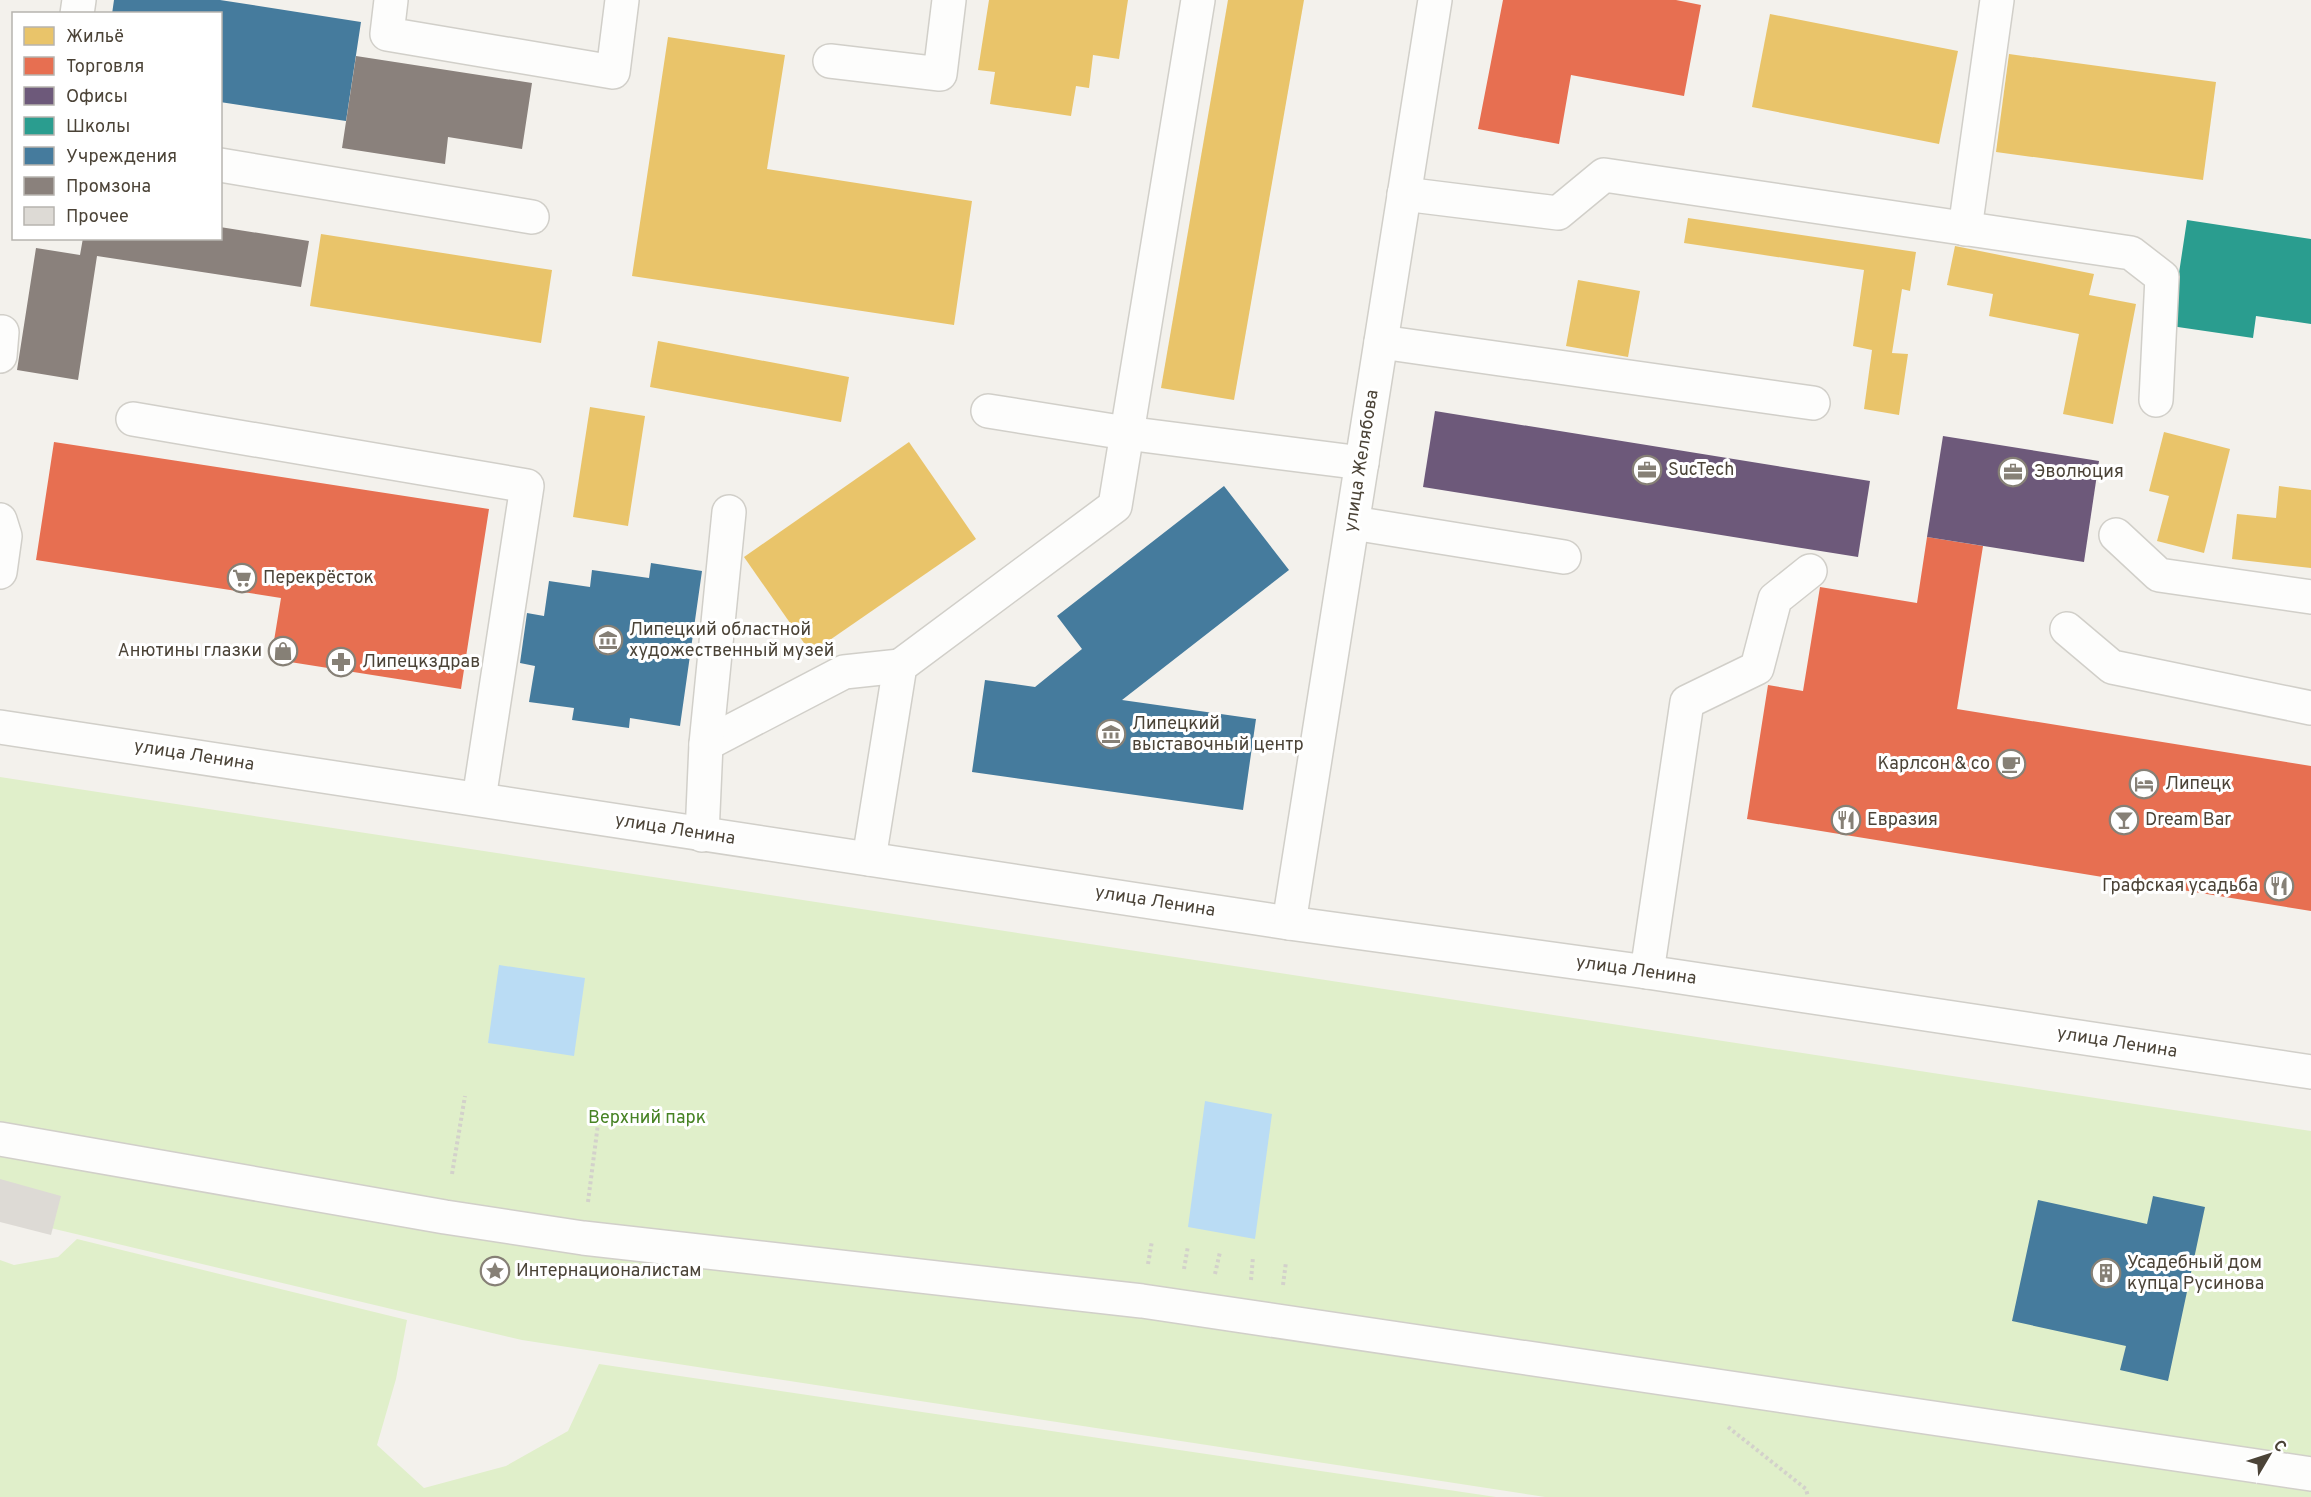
<svg xmlns="http://www.w3.org/2000/svg" width="2311" height="1497" font-family="Overpass,sans-serif">
<style>
.green{fill:#e0efca}
.water{fill:#badcf4}
.homes{fill:#e9c46a}
.shops{fill:#e76f51}
.offices{fill:#6d597a}
.schools{fill:#2a9d8f}
.public{fill:#457b9d}
.industry{fill:#8a817c}
.building{fill:#dddad5}
.lines{fill:none;stroke-linecap:round;stroke-linejoin:round}
.minor-casing{stroke:#d1cfc9;stroke-width:36}
.path{stroke:#d3d1cb;stroke-width:4;stroke-dasharray:3 3;stroke-linecap:butt}
.minor{stroke:#fdfdfc;stroke-width:33}
.labels{text-anchor:middle;dominant-baseline:central;stroke-width:6;stroke-linejoin:round;paint-order:stroke}
.street-label{font-size:18px;fill:#4b4337;stroke:#fff}
.poi-label{font-size:18px;fill:#4b4337;stroke:#fff;text-anchor:start}
.park-label{font-size:18px;fill:#478324;stroke:#fff}
</style>
<rect width="100%" height="100%" fill="#f3f1ec"/>
<g class="green">
<path d="M0,777L2311,1131V1497H1545L522,1340L0,1216Z"/>
<path d="M77,1239L407,1320L396,1379L377,1445L424,1488L506,1466L568,1431L599,1364L1496,1497H0V1260L14,1265L58,1257Z"/>
</g>
<g class="water">
<path d="M499,965L585,978L574,1056L488,1043Z"/>
<path d="M1205,1101L1272,1114L1255,1239L1188,1227Z"/>
</g>
<g class="homes">
<path d="M989,0H1128L1119,59L1093,55L1089,88L1076,86L1071,116L990,104L995,72L978,70Z"/>
<path d="M1228,0H1304L1234,400L1161,388Z"/>
<path d="M1770,14L1958,51L1939,144L1752,107Z"/>
<path d="M668,37L785,55L767,169L972,201L954,325L632,276Z"/>
<path d="M2009,54L2216,82L2203,180L1996,152Z"/>
<path d="M1688,218L1916,252L1910,291L1902,289L1892,353L1908,354L1899,415L1864,409L1872,350L1853,346L1864,270L1684,243Z"/>
<path d="M321,234L552,270L541,343L310,306Z"/>
<path d="M1955,246L2094,274L2089,295L2136,304L2113,424L2063,414L2079,334L1989,316L1993,294L1947,285Z"/>
<path d="M1578,280L1640,291L1628,357L1566,346Z"/>
<path d="M658,341L849,377L841,422L650,387Z"/>
<path d="M590,407L645,416L628,526L573,517Z"/>
<path d="M2164,432L2230,449L2204,553L2157,541L2169,496L2149,491Z"/>
<path d="M909,442L976,539L811,653L744,557Z"/>
<path d="M2279,486L2311,490V568L2232,559L2237,514L2276,518Z"/>
</g>
<g class="shops">
<path d="M1503,0H1676L1701,5L1684,96L1571,75L1559,144L1478,129Z"/>
<path d="M54,442L489,509L461,689L271,659L281,598L36,560Z"/>
<path d="M1927,537L1983,546L1957,709L2311,766V911L1747,819L1768,685L1803,691L1820,587L1917,603Z"/>
</g>
<g class="offices">
<path d="M1435,411L1870,481L1858,557L1423,487Z"/>
<path d="M1943,436L2099,461L2084,562L1927,537Z"/>
</g>
<path class="schools" d="M2187,220L2311,239V324L2256,316L2253,338L2171,326Z"/>
<g class="public">
<path d="M114,0H220L361,22L346,121L220,102V14H112Z"/>
<path d="M1224,486L1289,570L1122,700L1256,719L1243,810L972,772L985,680L1035,687L1082,649L1057,616Z"/>
<path d="M651,563L702,571L680,726L630,718L629,728L572,720L574,708L529,702L535,666L520,663L527,613L544,616L549,581L590,587L592,570L649,578Z"/>
<path d="M2153,1196L2205,1207L2168,1381L2120,1370L2126,1346L2012,1321L2038,1200L2147,1224Z"/>
</g>
<g class="industry">
<path d="M356,56L532,83L522,149L448,137L445,164L342,148Z"/>
<path d="M220,227L309,241L301,287L97,256L78,380L17,370L36,248L80,255L83,238H220Z"/>
</g>
<path class="building" d="M0,1179L61,1196L51,1235L0,1222Z"/>
<g class="lines">
<g class="minor-casing">
<g id="minor">
<path d="M391,0L387,34L613,72L622,0"/>
<path d="M77,14L79,0"/>
<path d="M830,61L940,74L949,0"/>
<path d="M220,165L532,217"/>
<path d="M1404,194L1558,213L1604,175L2131,253L2162,277L2156,400"/>
<path d="M1965,229L1997,0"/>
<path d="M1381,342L1813,403"/>
<path d="M0,356L2,332"/>
<path d="M988,411L1126,433L1362,463"/>
<path d="M133,419L527,486L479,799"/>
<path d="M0,520L5,536L0,572"/>
<path d="M1353,523L1564,557"/>
<path d="M2116,535L2159,575L2311,597"/>
<path d="M2067,629L2112,667L2311,708"/>
<path d="M0,727L1289,923L1647,972L2311,1072"/>
<path d="M706,744L844,672L900,666"/>
<path d="M702,835L706,744L729,512"/>
<path d="M869,859L900,666L1115,506L1198,0"/>
<path d="M1289,923L1435,0"/>
<path d="M1647,972L1687,702L1757,668L1775,599L1810,571"/>
<path d="M0,1139L445,1217L583,1238L1142,1301L2311,1474"/>
</g>
</g>
<g class="path">
<path d="M452,1174L465,1096"/>
<path d="M588,1202L599,1116"/>
<path d="M1148,1264L1152,1241"/>
<path d="M1184,1269L1188,1246"/>
<path d="M1215,1274L1220,1252"/>
<path d="M1251,1280L1253,1257"/>
<path d="M1283,1285L1286,1262"/>
<path d="M1728,1427L1806,1489L1808,1497"/>
</g>
<use href="#minor" class="minor"/>
</g>
<defs>
<g id="office-ring" transform="scale(1.5)"><circle r="9.5" fill="#fff" stroke="#868076" stroke-width="1.5"/><path d="M-6-3h4V-5.5h4V-3h4V5H-6ZM-1-4.5V-3h2v-1.5ZM-6 0V1H6V0Z" fill="#868076"/></g>
<g id="supermarket-ring" transform="scale(1.5)"><circle r="9.5" fill="#fff" stroke="#868076" stroke-width="1.5"/><path d="M-6-5.5h2.5l.6 2H6L4.5 2H-2.5L-4.4-4H-6ZM-1.5 3.2a1.3 1.3 0 1 0 .1 0ZM3 3.2a1.3 1.3 0 1 0 .1 0Z" fill="#868076"/></g>
<g id="museum-ring" transform="scale(1.5)"><circle r="9.5" fill="#fff" stroke="#868076" stroke-width="1.5"/><path d="M0-6L6-3V-2H-6V-3ZM-5-1h2V3h-2ZM-1-1h2V3h-2ZM3-1h2V3H3ZM-6 4H6V6H-6Z" fill="#868076"/></g>
<g id="shop-ring" transform="scale(1.5)"><circle r="9.5" fill="#fff" stroke="#868076" stroke-width="1.5"/><path d="M-5-2.5h2.3a2.7 3.5 0 0 1 5.4 0H5L5.5 6h-11ZM-1.5-2.5h3a1.5 2.3 0 0 0-3 0Z" fill="#868076"/></g>
<g id="pharmacy-ring" transform="scale(1.5)"><circle r="9.5" fill="#fff" stroke="#868076" stroke-width="1.5"/><path d="M-2-6h4v4h4v4h-4v4h-4v-4h-4v-4h4Z" fill="#868076"/></g>
<g id="cafe-ring" transform="scale(1.5)"><circle r="9.5" fill="#fff" stroke="#868076" stroke-width="1.5"/><path d="M-5.5-4.5H6V0H3Q3 3.5 0 3.5H-2.5Q-5.5 3.5-5.5 0ZM3-3.2v2h1.7v-2ZM-6 4.5H4V6H-6Z" fill="#868076"/></g>
<g id="hotel-ring" transform="scale(1.5)"><circle r="9.5" fill="#fff" stroke="#868076" stroke-width="1.5"/><path d="M-6-4.5h1.5V1H6V5H4.5V3h-9V5H-6ZM-4 0a1.8 1.8 0 1 1 3.6 0ZM.5 0V-2.5h3Q6-2.5 6 0Z" fill="#868076"/></g>
<g id="restaurant-ring" transform="scale(1.5)"><circle r="9.5" fill="#fff" stroke="#868076" stroke-width="1.5"/><path d="M-5-6h1v4h1v-4h1v4h1v-4h1v5L-1.5 .5V6h-2V.5L-5-1ZM5-6V6H3V1.5H1.5Q1.5-4 5-6Z" fill="#868076"/></g>
<g id="bar-ring" transform="scale(1.5)"><circle r="9.5" fill="#fff" stroke="#868076" stroke-width="1.5"/><path d="M-6-5H6L.8 .8V4.5H3.5V6h-7V4.5H-.8V.8Z" fill="#868076"/></g>
<g id="sight-ring" transform="scale(1.5)"><circle r="9.5" fill="#fff" stroke="#868076" stroke-width="1.5"/><path d="M0-6L1.8-2.2L6-1.7L2.9 1.2L3.7 5.4L0 3.3L-3.7 5.4L-2.9 1.2L-6-1.7L-1.8-2.2Z" fill="#868076"/></g>
<g id="building-ring" transform="scale(1.5)"><circle r="9.5" fill="#fff" stroke="#868076" stroke-width="1.5"/><path d="M-4-6H4V6H1V3H-1V6H-4ZM-2.5-4.3h1.7v1.8h-1.7ZM.8-4.3h1.7v1.8H.8ZM-2.5-1h1.7V.8h-1.7ZM.8-1h1.7V.8H.8Z" fill="#868076"/></g>
</defs>
<g fill-rule="evenodd">
<use href="#office-ring" x="1647" y="470"/>
<use href="#office-ring" x="2013" y="472"/>
<use href="#supermarket-ring" x="242" y="578"/>
<use href="#museum-ring" x="608" y="640"/>
<use href="#shop-ring" x="283" y="651"/>
<use href="#pharmacy-ring" x="341" y="662"/>
<use href="#museum-ring" x="1111" y="734"/>
<use href="#cafe-ring" x="2011" y="764"/>
<use href="#hotel-ring" x="2144" y="784"/>
<use href="#restaurant-ring" x="1846" y="820"/>
<use href="#bar-ring" x="2124" y="820"/>
<use href="#restaurant-ring" x="2279" y="886"/>
<use href="#sight-ring" x="495" y="1271"/>
<use href="#building-ring" x="2106" y="1273"/>
</g>
<g class="labels">
<g class="street-label">
<text transform="translate(1362 461) rotate(-81)">улица Желябова</text>
<text transform="translate(194 756) rotate(9)">улица Ленина</text>
<text transform="translate(675 830) rotate(9)">улица Ленина</text>
<text transform="translate(1155 902) rotate(9)">улица Ленина</text>
<text transform="translate(1636 971) rotate(8)">улица Ленина</text>
<text transform="translate(2117 1043) rotate(9)">улица Ленина</text>
</g>
<g class="poi-label">
<text x="1668" y="470">SucTech</text>
<text x="2034" y="472">Эволюция</text>
<text x="263" y="578">Перекрёсток</text>
<text x="629" y="630">Липецкий областной<tspan x="629" dy="21">художественный музей</tspan></text>
<text x="262" y="651" text-anchor="end">Анютины глазки</text>
<text x="362" y="662">Липецкздрав</text>
<text x="1132" y="724">Липецкий<tspan x="1132" dy="21">выставочный центр</tspan></text>
<text x="1990" y="764" text-anchor="end">Карлсон &amp; co</text>
<text x="2165" y="784">Липецк</text>
<text x="1867" y="820">Евразия</text>
<text x="2145" y="820">Dream Bar</text>
<text x="2258" y="886" text-anchor="end">Графская усадьба</text>
<text x="2127" y="1263">Усадебный дом<tspan x="2127" dy="21">купца Русинова</tspan></text>
<text x="516" y="1271">Интернационалистам</text>
</g>
<g class="park-label">
<text x="647" y="1118">Верхний парк</text>
</g>
</g>
<rect x="12" y="12" width="210" height="228" fill="#ffffff" stroke="#b7b4af" stroke-width="1.5"/>
<rect x="24" y="27" width="30" height="18" fill="#e9c46a" stroke="#b7b4af" stroke-width="1.5"/>
<text x="66" y="42" font-size="18" fill="#4b4337">Жильё</text>
<rect x="24" y="57" width="30" height="18" fill="#e76f51" stroke="#b7b4af" stroke-width="1.5"/>
<text x="66" y="72" font-size="18" fill="#4b4337">Торговля</text>
<rect x="24" y="87" width="30" height="18" fill="#6d597a" stroke="#b7b4af" stroke-width="1.5"/>
<text x="66" y="102" font-size="18" fill="#4b4337">Офисы</text>
<rect x="24" y="117" width="30" height="18" fill="#2a9d8f" stroke="#b7b4af" stroke-width="1.5"/>
<text x="66" y="132" font-size="18" fill="#4b4337">Школы</text>
<rect x="24" y="147" width="30" height="18" fill="#457b9d" stroke="#b7b4af" stroke-width="1.5"/>
<text x="66" y="162" font-size="18" fill="#4b4337">Учреждения</text>
<rect x="24" y="177" width="30" height="18" fill="#8a817c" stroke="#b7b4af" stroke-width="1.5"/>
<text x="66" y="192" font-size="18" fill="#4b4337">Промзона</text>
<rect x="24" y="207" width="30" height="18" fill="#dddad5" stroke="#b7b4af" stroke-width="1.5"/>
<text x="66" y="222" font-size="18" fill="#4b4337">Прочее</text>
<g transform="translate(2269 1455) rotate(51)" stroke="#ffffff" stroke-width="4.5" paint-order="stroke">
<path d="M0-4.5L10 22L0 15L-10 22Z" fill="#4b4337"/>
<text y="-9" font-size="16" font-weight="bold" text-anchor="middle" fill="#4b4337">С</text>
</g>
</svg>
